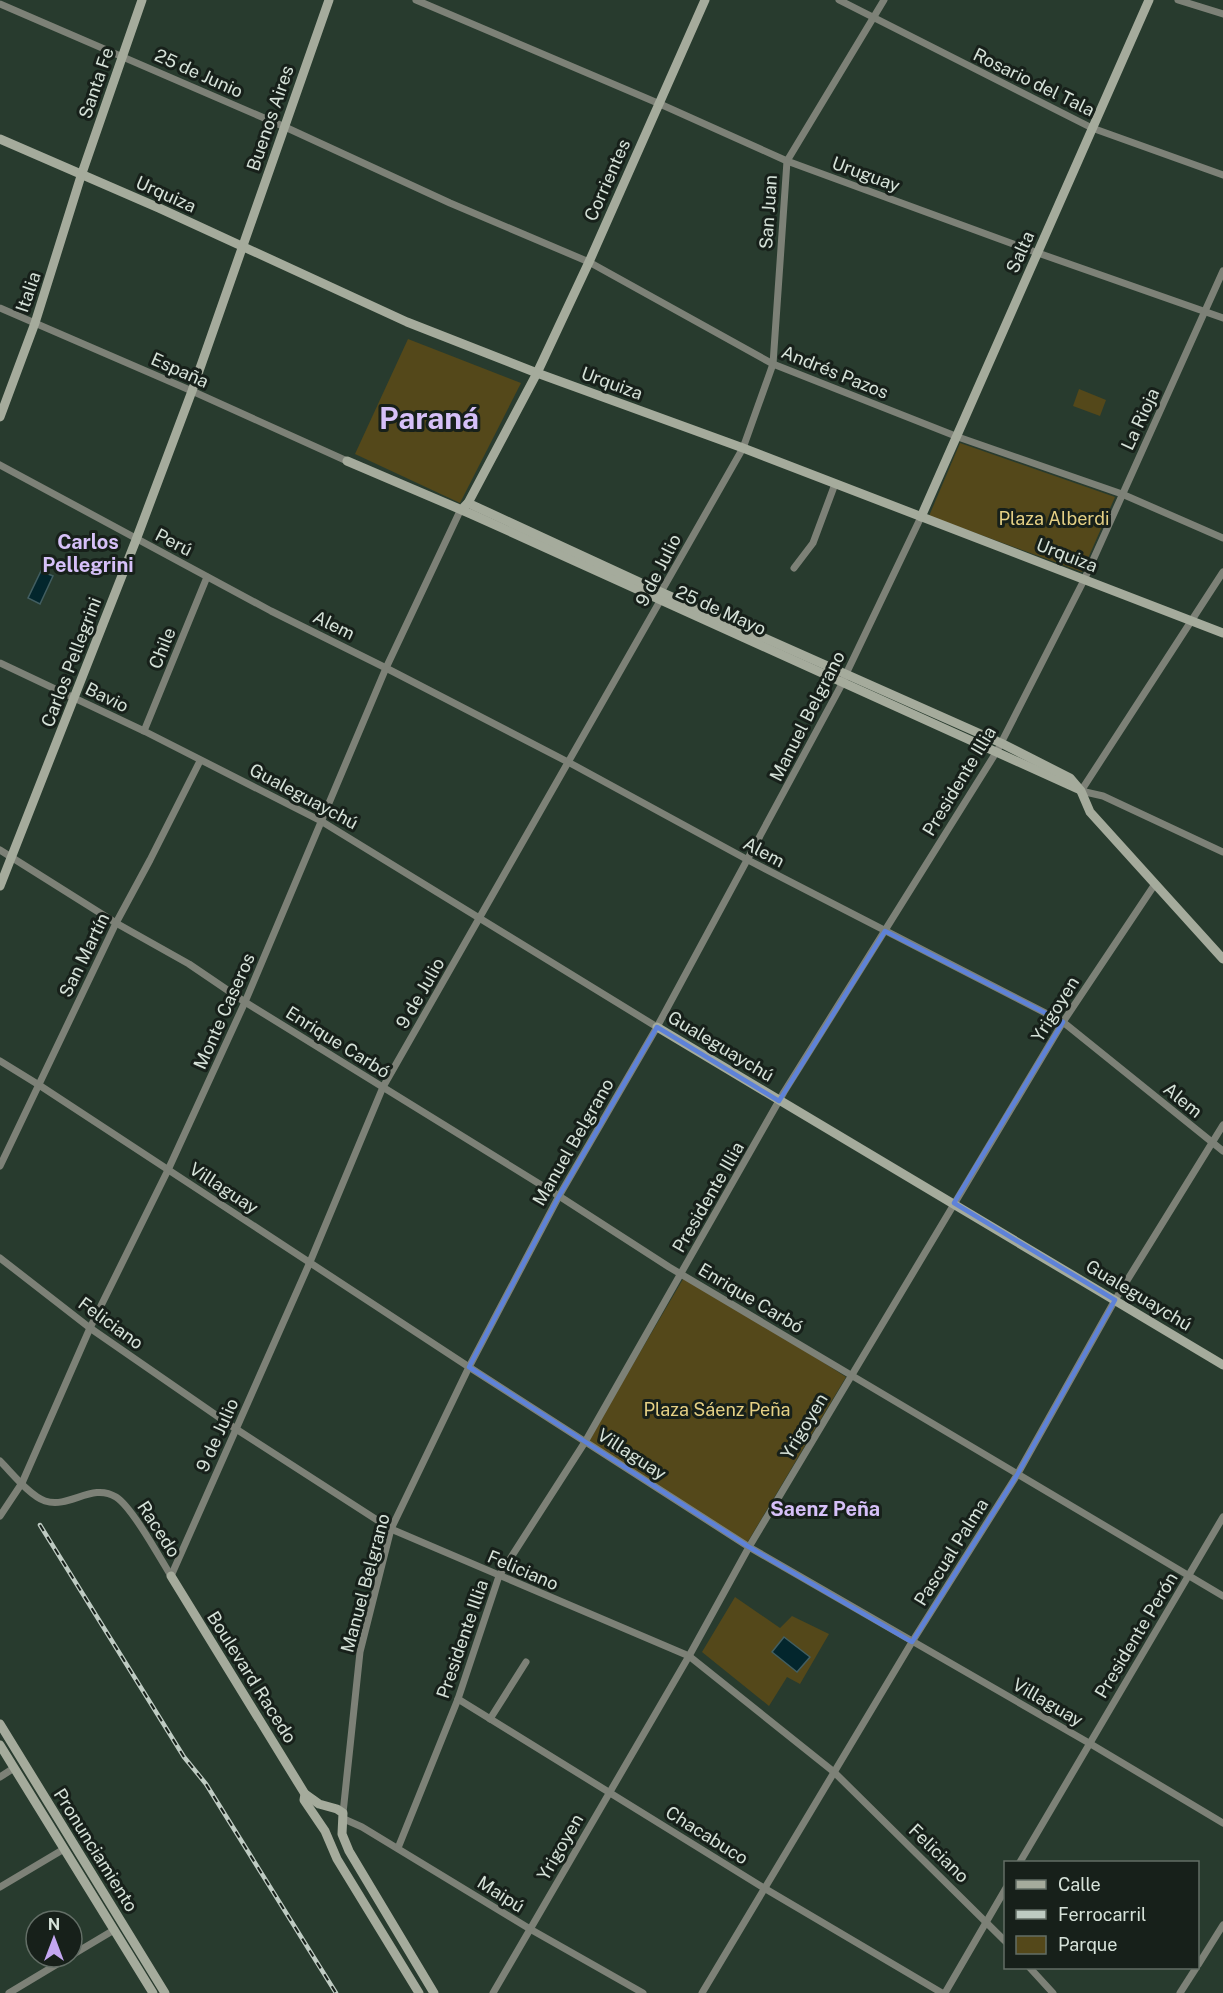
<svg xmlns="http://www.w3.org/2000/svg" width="1223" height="1993" font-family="'Public Sans',sans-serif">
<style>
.green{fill:#54481a}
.water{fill:#03262d;stroke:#425e61;stroke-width:1.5}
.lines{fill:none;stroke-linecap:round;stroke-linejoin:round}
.street{stroke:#7d8177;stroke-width:7}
.secondary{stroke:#a5ab9c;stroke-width:9}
.rail-casing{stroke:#becbc2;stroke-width:4.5}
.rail{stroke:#17201a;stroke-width:2;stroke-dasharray:7;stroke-linecap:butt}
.marked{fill:none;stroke:#5e82d8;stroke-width:4.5;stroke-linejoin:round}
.labels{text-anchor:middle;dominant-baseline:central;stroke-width:6;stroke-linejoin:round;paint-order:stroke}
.street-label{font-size:18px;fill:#d6e2d9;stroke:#17201a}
.park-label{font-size:18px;fill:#e5d085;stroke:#17201a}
.neighbourhood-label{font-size:20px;font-weight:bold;fill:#d6c0f8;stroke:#17201a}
.town-label{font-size:30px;font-weight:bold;fill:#d6c0f8;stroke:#17201a}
</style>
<rect width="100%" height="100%" fill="#283b2e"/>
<g class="green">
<path d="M408,339L521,383L460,503L355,454Z"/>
<path d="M1079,389L1106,400L1100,416L1073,406Z"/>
<path d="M960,443L1115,497L1082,572L929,516Z"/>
<path d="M686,1274L846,1377L747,1543L588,1441Z"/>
<path d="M735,1597L780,1628L792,1616L829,1634L800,1684L787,1677L769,1706L702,1652Z"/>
</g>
<g class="water">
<path d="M41,571L53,576L40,604L28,598Z"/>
<path d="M784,1637L810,1657L797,1672L772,1652Z"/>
</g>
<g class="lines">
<g class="street">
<path d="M416,0L660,104L787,161L1038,253L1223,318"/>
<path d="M839,0L1092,128L1223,175"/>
<path d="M1178,0L1223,14"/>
<path d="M0,4L285,127L450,203L589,262L773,364L958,437L1122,494L1223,538"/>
<path d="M0,308L192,391L347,461"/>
<path d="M0,465L271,611L386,668L568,762L748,860L1063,1022L1223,1151"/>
<path d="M794,568L813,543L835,484"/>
<path d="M1223,572L1081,791L1103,796L1223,852"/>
<path d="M0,663L144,731L321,821L657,1027"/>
<path d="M144,731L207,577"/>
<path d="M0,850L116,923L189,964L245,1002L559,1196L669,1267L1223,1596"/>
<path d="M0,1061L39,1085L469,1367L749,1547L1089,1743L1223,1823"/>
<path d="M0,1166L116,923L150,860L200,761"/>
<path d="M0,1258L90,1328L236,1429L391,1529L689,1656L834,1772L1006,1942"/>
<path d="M0,1461C12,1473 30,1496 45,1501C70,1509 92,1482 116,1497C132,1507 160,1558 171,1576"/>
<path d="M0,1516L22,1483L90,1328L168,1170L245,1002L386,668L460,511"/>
<path d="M171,1576L310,1262L383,1087L660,601L661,592L743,448L773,364L787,161L884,0"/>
<path d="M458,1699L764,1888L942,1993"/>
<path d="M490,1719L526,1662"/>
<path d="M0,1777L14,1768"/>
<path d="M343,1813L360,1652L391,1529L469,1367L559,1196L657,1027L843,682L846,674L921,517"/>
<path d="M344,1819L362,1827L530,1929L643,1993"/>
<path d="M398,1848L458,1699L499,1576L585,1442L784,1092L997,751L1084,580L1223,271"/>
<path d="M1020,1862L1223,1517"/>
<path d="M0,1887L64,1849"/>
<path d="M72,1955L114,1930"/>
<path d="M1198,1965L1223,1925"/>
<path d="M1030,1968L1053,1993"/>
<path d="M9,1993L69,1957"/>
<path d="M493,1993L689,1656L749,1547L1063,1022L1155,884"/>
<path d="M702,1993L912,1642L1017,1475L1115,1300L1223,1125"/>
<path d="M945,1993L1006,1888"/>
<path d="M1180,1993L1196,1968"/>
</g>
<g class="secondary">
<path d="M0,139L159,208L407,322L537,373L743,448L1223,633"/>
<path d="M0,417L35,323L81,176L142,0"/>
<path d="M347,461L471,514L1078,789"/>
<path d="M468,503L661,592L1001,743L1070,778L1081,791L1090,812L1223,959"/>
<path d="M464,507L468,503L537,373L589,262L705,0"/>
<path d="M921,517L1149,0"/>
<path d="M0,886L136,540L192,391L329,0"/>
<path d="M657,1027L1223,1365"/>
<path d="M171,1576L305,1794L304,1800L325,1831L337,1859L419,1993"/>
<path d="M0,1724L165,1993"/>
<path d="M0,1745L153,1993"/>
<path d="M305,1794L319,1804L337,1809L343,1813L342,1834L349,1851L434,1993"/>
</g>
<g class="rail-casing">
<path id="rail" d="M40,1525L184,1757L206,1784L336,1993"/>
</g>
<use href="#rail" class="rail"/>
</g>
<path class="marked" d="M885,931L1063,1022L954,1203L1115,1300L1017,1475L912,1642L749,1547L469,1367L559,1196L657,1027L779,1101Z"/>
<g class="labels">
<g class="street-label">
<text transform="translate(199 73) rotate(24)">25 de Junio</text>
<text transform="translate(1034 82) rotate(26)">Rosario del Tala</text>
<text transform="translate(96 83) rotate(-71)">Santa Fe</text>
<text transform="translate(270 118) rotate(-71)">Buenos Aires</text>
<text transform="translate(866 174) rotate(20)">Uruguay</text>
<text transform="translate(607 180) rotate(-66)">Corrientes</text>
<text transform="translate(166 194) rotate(24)">Urquiza</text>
<text transform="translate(768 212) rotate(-86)">San Juan</text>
<text transform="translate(1020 252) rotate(-66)">Salta</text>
<text transform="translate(28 292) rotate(-71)">Italia</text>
<text transform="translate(180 370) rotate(24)">España</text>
<text transform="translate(835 372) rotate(22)">Andrés Pazos</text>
<text transform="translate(612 383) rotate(20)">Urquiza</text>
<text transform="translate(1140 419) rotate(-65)">La Rioja</text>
<text transform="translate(174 542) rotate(27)">Perú</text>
<text transform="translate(1067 555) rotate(21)">Urquiza</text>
<text transform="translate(658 570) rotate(-63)">9 de Julio</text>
<text transform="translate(721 610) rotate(24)">25 de Mayo</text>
<text transform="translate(334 625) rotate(26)">Alem</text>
<text transform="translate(162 648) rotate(-68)">Chile</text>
<text transform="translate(71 662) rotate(-69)">Carlos Pellegrini</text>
<text transform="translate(107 697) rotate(26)">Bavio</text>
<text transform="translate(807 716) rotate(-63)">Manuel Belgrano</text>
<text transform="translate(959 781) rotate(-59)">Presidente Illia</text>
<text transform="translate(304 796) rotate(28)">Gualeguaychú</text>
<text transform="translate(764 852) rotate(28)">Alem</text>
<text transform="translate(84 955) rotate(-64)">San Martín</text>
<text transform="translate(420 993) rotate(-60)">9 de Julio</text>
<text transform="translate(1055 1009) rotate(-58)">Yrigoyen</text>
<text transform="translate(224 1011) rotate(-66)">Monte Caseros</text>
<text transform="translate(338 1042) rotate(32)">Enrique Carbó</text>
<text transform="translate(721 1046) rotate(31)">Gualeguaychú</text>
<text transform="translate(1183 1100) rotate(39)">Alem</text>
<text transform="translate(573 1142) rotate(-60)">Manuel Belgrano</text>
<text transform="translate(224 1188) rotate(33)">Villaguay</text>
<text transform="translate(708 1197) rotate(-60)">Presidente Illia</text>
<text transform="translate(1139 1295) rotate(31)">Gualeguaychú</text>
<text transform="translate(751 1298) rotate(31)">Enrique Carbó</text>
<text transform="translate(111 1323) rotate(36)">Feliciano</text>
<text transform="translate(804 1426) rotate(-59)">Yrigoyen</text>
<text transform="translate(217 1435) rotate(-66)">9 de Julio</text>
<text transform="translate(632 1454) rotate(33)">Villaguay</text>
<text transform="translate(159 1529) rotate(57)">Racedo</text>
<text transform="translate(951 1552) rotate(-58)">Pascual Palma</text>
<text transform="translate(523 1570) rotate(23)">Feliciano</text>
<text transform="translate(365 1583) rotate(-75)">Manuel Belgrano</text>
<text transform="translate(1136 1635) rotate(-59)">Presidente Perón</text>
<text transform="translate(462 1639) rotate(-71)">Presidente Illia</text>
<text transform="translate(252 1677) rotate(58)">Boulevard Racedo</text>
<text transform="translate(1048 1702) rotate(30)">Villaguay</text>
<text transform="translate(707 1835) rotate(32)">Chacabuco</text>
<text transform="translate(560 1847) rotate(-60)">Yrigoyen</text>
<text transform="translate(96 1850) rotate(58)">Pronunciamiento</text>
<text transform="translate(939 1853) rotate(44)">Feliciano</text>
<text transform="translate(501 1894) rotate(32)">Maipú</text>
</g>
<g class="park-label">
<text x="1054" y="518">Plaza Alberdi</text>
<text x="717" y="1409">Plaza Sáenz Peña</text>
</g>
<g class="neighbourhood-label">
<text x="88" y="542">Carlos<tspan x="88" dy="23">Pellegrini</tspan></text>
<text x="825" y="1509">Saenz Peña</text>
</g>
<g class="town-label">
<text x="429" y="418">Paraná</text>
</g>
</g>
<rect x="1004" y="1861" width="195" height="108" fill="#17201a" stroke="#636e66" stroke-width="1.5"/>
<rect x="1016" y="1880" width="30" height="9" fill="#a5ab9c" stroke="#636e66" stroke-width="1.5"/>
<text x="1058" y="1891" font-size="18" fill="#d6e2d9">Calle</text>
<rect x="1016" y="1910" width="30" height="9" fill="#becbc2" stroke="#636e66" stroke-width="1.5"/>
<text x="1058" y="1921" font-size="18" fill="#d6e2d9">Ferrocarril</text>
<rect x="1016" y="1936" width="30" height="18" fill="#54481a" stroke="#636e66" stroke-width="1.5"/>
<text x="1058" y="1951" font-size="18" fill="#d6e2d9">Parque</text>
<g transform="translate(54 1939)"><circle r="28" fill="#17201a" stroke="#636e66" stroke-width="1.5"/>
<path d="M0-4.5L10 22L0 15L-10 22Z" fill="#c4a7f1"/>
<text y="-9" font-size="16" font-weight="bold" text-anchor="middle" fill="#d6e2d9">N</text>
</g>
</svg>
